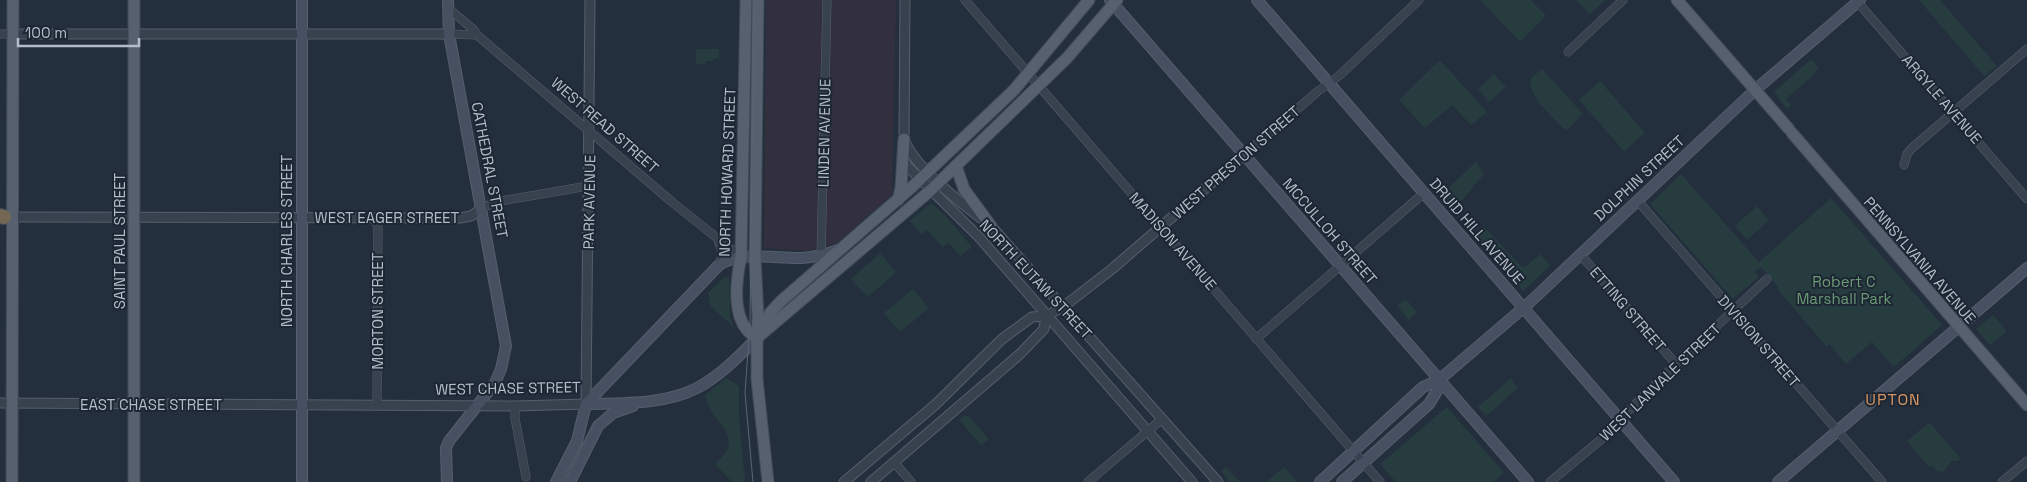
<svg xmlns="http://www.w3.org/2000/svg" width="2027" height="482" font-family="'Space Grotesk',sans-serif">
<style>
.medical{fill:#32303f}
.green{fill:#263c3f}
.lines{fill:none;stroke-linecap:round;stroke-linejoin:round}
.minor-casing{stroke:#565f6c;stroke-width:9}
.tertiary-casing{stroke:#565f6c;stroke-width:11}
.secondary-casing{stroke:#565f6c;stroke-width:12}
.primary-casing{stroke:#414a57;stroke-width:13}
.motorway-casing{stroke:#434c59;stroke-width:16}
.minor{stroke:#38414e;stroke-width:8}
.tertiary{stroke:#38414e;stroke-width:9}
.secondary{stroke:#465061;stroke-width:10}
.primary{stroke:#56606e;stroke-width:11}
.motorway{stroke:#746855;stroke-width:14}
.tram{stroke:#5a6575;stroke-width:1}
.labels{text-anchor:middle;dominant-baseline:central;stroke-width:4;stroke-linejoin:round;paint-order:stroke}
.street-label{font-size:15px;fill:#b4bcc9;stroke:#1d2633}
.park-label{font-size:15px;fill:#6b9a76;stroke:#1d2633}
.neighbourhood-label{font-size:16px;letter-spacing:1px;fill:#d59563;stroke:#1d2633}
</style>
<rect width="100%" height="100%" fill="#242f3e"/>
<path class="medical" d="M766,0H896L892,194L837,243L808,251L764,248Z"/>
<g class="green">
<path d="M1480,0H1531L1546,16L1520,42Z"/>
<path d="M1576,0H1605L1590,14Z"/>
<path d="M1919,0H1940L1997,66L1984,76Z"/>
<path d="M696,49H719V58L713,59V61H706V64H696Z"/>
<path d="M1811,59L1819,68L1814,72L1815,74L1786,99L1791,105L1787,109L1774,92Z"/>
<path d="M1440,60L1487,112L1471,125L1452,105L1425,128L1399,100Z"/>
<path d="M1542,69L1583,114L1566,131L1538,102L1530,85L1531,78Z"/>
<path d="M1494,74L1506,87L1489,102L1478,89Z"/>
<path d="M1600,81L1645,133L1624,151L1579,100Z"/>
<path d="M1476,162L1484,174L1454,210L1434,189L1441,183L1448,188Z"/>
<path d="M1681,174L1759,262L1831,198L1942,325L1894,367L1872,342L1846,364L1829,344L1826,346L1777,289L1779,288L1761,267L1755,272L1759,277L1733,299L1650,204Z"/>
<path d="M932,204L945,215L972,247L960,256L949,243L943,247L927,230L921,234L910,221L927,206Z"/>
<path d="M1757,206L1769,220L1747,240L1735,226Z"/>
<path d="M1484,227L1523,268L1541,254L1550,266L1523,291L1474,234Z"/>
<path d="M880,253L896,272L868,297L851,279Z"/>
<path d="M725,277H729L730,316L734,328C727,319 716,313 711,306C709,303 709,297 708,293Z"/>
<path d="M913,289L929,308L900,332L884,313Z"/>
<path d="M1406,299L1417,312L1409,320L1397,306Z"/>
<path d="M1993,315L2007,331L1990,345L1976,329Z"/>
<path d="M726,378L739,386V416L745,482H732L715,464C749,436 711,425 705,395Z"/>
<path d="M1511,378L1518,388L1486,416L1478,407Z"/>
<path d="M1447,407L1504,473L1493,482H1396L1380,464Z"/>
<path d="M964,416H969L989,439L981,445L959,420Z"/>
<path d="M1927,424H1931L1960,458L1959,461H1952L1943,472L1937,471L1933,466H1928L1907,441Z"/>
<path d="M1226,467L1240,482H1230L1221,471Z"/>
<path d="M1284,467L1297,482H1266Z"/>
</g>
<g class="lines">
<g class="minor-casing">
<g id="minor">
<path d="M965,0L1380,482"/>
<path d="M1856,0L2027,199"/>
<path d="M448,8L474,30L477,35L672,202L741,257"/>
<path d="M0,34H13"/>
<path d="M449,34L477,35"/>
<path d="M1568,52L1623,0"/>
<path d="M1244,155L1317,92L1340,75L1419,0"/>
<path d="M1904,165L1907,154L1912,148L2027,49"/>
<path d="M1637,200L1882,482"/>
<path d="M481,209L495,202L588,186"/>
<path d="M374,218L378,227L377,405"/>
<path d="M718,240L723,254L718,266"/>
<path d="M1580,255L1586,261L1676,364"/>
<path d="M821,258L827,0"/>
<path d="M1256,339L1424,193"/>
<path d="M515,406V418L526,477"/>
<path d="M894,462L911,482"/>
<path d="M1088,482L1162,419"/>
<path d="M1550,482L1610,432L1629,410L1676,364L1767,279"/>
<path d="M2002,482L2027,461"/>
</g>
</g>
<g class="tertiary-casing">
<g id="tertiary">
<path d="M905,0L904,139C914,168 966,207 991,226L1218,482"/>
<path d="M13,34H449"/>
<path d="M902,158L908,167L978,236L1192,482"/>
<path d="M6,217L460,218L471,216L481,209"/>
<path d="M0,403L515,406L586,404L590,0"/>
<path d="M844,482L935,405L1002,339L1032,317L1046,316L1063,307L1112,269L1244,155"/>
<path d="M871,482L1020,354L1044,329L1046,316"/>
</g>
</g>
<g class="secondary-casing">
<g id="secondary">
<path d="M1110,0L1528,482"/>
<path d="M1257,0L1674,482"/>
<path d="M586,404L718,266C738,250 777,259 802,258C814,257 828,254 840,249"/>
<path d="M586,404C622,403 664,405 697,388C720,376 739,356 757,338"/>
<path d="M302,482V0"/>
<path d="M447,482L446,448L449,441L495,383L501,369L506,346L449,34L448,0"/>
<path d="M556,482L577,441L586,404"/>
<path d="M570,482L598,426L613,413L633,406"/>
<path d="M1320,482L1423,387L1439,380L1529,303L1755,90L1860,0"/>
<path d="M1342,482L1429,404L1437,391L1439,380"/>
<path d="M1778,482L2027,268"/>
</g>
</g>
<g class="primary-casing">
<g id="primary">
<path d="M746,0L741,257C736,281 730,324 757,338"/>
<path d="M758,0L755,258L758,316L757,338V379L768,482"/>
<path d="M1677,0L1789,129"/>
<path d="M1792,133L2027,405"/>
<path d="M956,166L964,189L991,226"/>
<path d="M898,200L901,188L904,139"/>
<path d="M761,330L770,313L780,302L913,186L1014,90L1089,0"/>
<path d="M757,338L931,190L1067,58L1117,0"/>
<path d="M12,482L13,0"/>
<path d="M134,482V0"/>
</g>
</g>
<g class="motorway-casing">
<path id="motorway" d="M0,216L4,217"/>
</g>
<use href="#minor" class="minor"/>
<use href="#tertiary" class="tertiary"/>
<use href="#secondary" class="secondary"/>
<use href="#primary" class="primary"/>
<use href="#motorway" class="motorway"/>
<path class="tram" d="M753,482L745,393L750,323L754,0"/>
</g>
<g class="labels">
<g class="street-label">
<text transform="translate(1942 99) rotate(49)">ARGYLE AVENUE</text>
<text transform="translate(605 125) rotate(41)">WEST READ STREET</text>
<text transform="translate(824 133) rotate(-89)">LINDEN AVENUE</text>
<text transform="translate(1236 162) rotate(-41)">WEST PRESTON STREET</text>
<text transform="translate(490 170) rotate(79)">CATHEDRAL STREET</text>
<text transform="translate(727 172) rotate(-88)">NORTH HOWARD STREET</text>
<text transform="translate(1639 178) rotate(-43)">DOLPHIN STREET</text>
<text transform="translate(589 202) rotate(-89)">PARK AVENUE</text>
<text x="387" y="217">WEST EAGER STREET</text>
<text transform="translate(1330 231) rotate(49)">MCCULLOH STREET</text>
<text transform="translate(1477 231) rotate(49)">DRUID HILL AVENUE</text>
<text transform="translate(119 241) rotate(-90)">SAINT PAUL STREET</text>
<text transform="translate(286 241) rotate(-90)">NORTH CHARLES STREET</text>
<text transform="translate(1173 241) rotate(49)">MADISON AVENUE</text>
<text transform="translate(1920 260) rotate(49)">PENNSYLVANIA AVENUE</text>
<text transform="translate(1036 279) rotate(47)">NORTH EUTAW STREET</text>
<text transform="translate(1628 309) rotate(49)">ETTING STREET</text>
<text transform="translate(377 311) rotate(-90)">MORTON STREET</text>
<text transform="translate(1759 341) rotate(49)">DIVISION STREET</text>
<text transform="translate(1660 382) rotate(-44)">WEST LANVALE STREET</text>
<text transform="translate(508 388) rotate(-1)">WEST CHASE STREET</text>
<text x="151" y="404">EAST CHASE STREET</text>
</g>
<g class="park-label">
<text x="1844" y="281">Robert C<tspan x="1844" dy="17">Marshall Park</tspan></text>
</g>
<g class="neighbourhood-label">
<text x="1893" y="399">UPTON</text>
</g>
</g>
<path d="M18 38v8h121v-8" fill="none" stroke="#b4bcc9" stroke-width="2.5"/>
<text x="25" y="38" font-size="15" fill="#b4bcc9" stroke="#1d2633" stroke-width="4" paint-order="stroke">100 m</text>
</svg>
